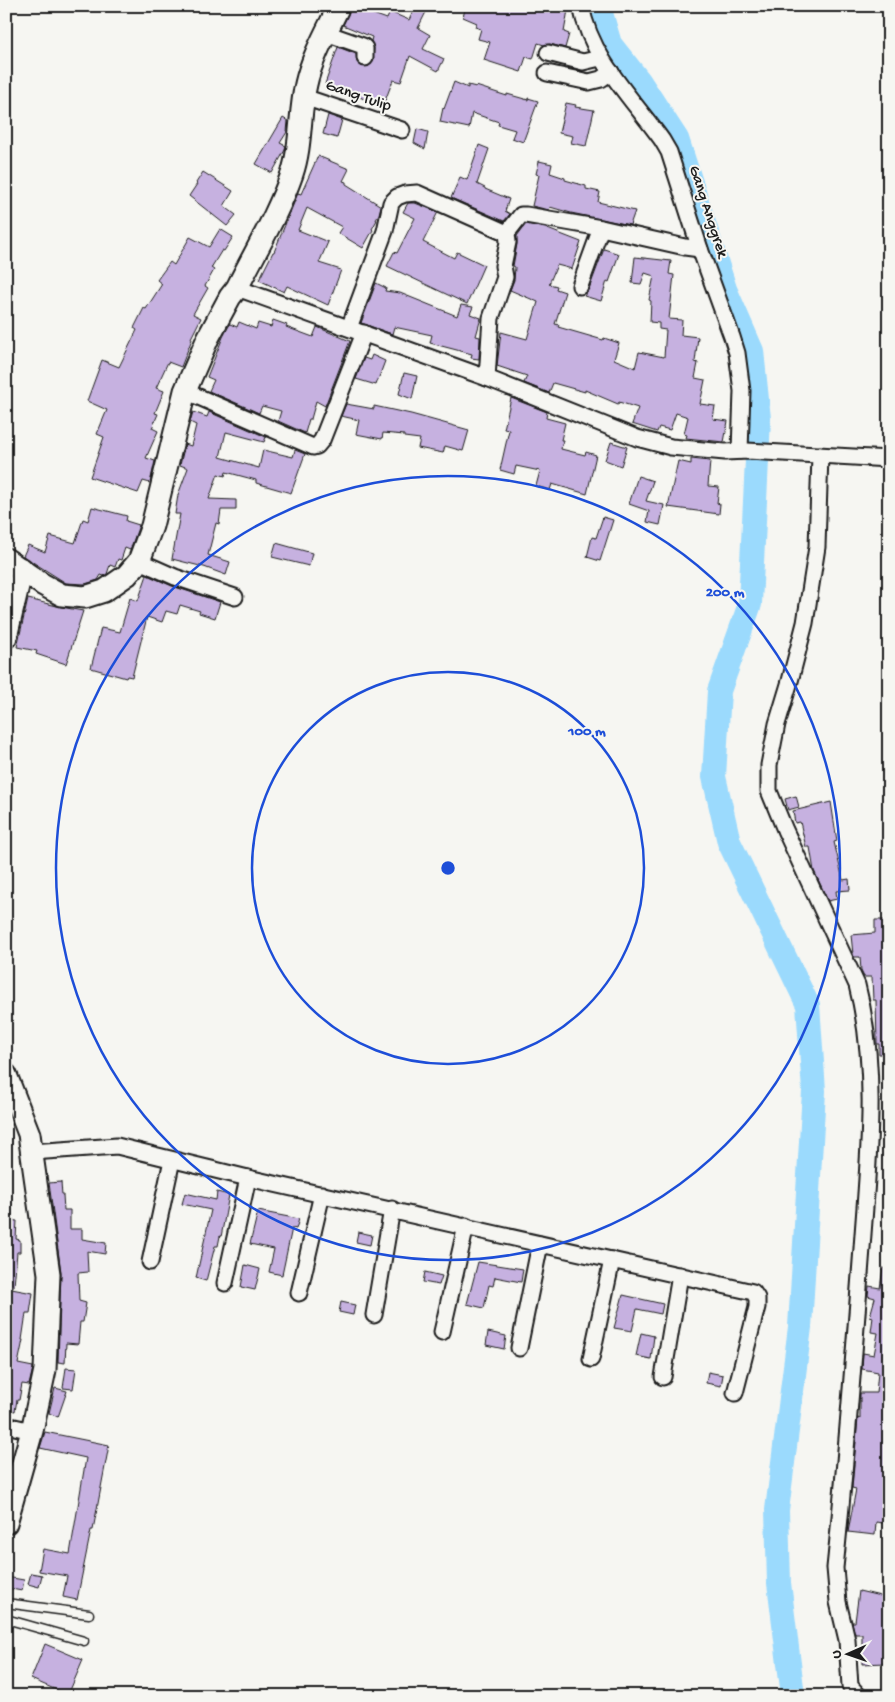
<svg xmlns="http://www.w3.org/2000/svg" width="895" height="1702" font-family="'Gochi Hand',sans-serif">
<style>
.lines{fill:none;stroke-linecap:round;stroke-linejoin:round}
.river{stroke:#9bdafd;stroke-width:24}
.building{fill:#c6b1e0;stroke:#1c1c1c}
.lane-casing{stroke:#1c1c1c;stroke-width:11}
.street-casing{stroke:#1c1c1c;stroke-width:19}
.secondary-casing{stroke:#1c1c1c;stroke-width:25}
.lane{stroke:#f6f6f2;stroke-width:8}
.street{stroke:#f6f6f2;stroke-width:15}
.secondary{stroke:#f6f6f2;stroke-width:21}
.ring{fill:none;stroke:#1d4ed8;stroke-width:2.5}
.labels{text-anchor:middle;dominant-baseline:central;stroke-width:4;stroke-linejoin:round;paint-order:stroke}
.street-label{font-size:16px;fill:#1c1c1c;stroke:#f6f6f2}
.centre{fill:#1d4ed8;stroke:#f6f6f2;stroke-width:2.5}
.ring-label{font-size:15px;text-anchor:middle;font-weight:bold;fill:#1d4ed8;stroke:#f6f6f2;stroke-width:4;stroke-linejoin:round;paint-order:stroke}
</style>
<rect width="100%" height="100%" fill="#f6f6f2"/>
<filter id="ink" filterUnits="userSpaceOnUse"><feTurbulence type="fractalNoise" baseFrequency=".02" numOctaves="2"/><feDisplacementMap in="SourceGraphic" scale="10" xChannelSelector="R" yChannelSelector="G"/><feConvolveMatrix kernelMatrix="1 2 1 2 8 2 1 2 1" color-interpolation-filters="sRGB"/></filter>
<g filter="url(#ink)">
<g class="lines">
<path class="river" d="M599,6L610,44L640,82L677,139L725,289L752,351L759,419L750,604L719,691L714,777L729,842L808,1005L814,1091L800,1327L777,1510L779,1583L793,1696"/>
</g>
<g class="building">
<path d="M351,6L387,19L390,12L409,20L416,6H429L418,28L430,35L423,49L444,59L438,71L410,56L401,82L393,80L383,106L325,84L338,47L356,54L357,62L361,66H369L373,62L374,48L371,41L372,37L343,25Z"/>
<path d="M466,6H482L496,10L497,6H547L568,10L564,32L569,34L565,48L550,44L544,45L538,43L533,59L526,57L521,72L484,60L490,42L478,39L481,29L475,27L477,23L463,17Z"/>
<path d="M454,82L468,88V85L476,87V86L507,96V94L528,100V98L538,101L523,142L512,138L515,130L498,125L499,122L472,113L469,128L440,122L443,108L444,109Z"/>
<path d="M566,103L576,105L575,107L594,110L586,146L571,143L573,136L559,133Z"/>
<path d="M328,115L342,120L337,138L323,134Z"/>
<path d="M283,118L288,121L287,132L280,143L286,146L285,150L272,173L256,164Z"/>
<path d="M417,129L428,132L425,149L414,143Z"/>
<path d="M479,145L489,149L477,184L485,188V189L509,199L505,211L510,214L504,221L451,198L460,177L467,180Z"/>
<path d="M318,156L349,169L343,181L346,182V184L381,206L379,214L376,220H377L372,229L373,230L363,248L338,233L342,227L307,208L298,230L328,242L319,263L341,270L328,305L287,286L284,292L259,280L273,252H274L298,193L301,194Z"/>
<path d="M539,161L552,164L550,173L565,178V180L586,186V189L600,192L598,202L635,211L630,225L571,213L550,207L549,210L532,206L539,175L536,174Z"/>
<path d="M203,172L233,191L224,206L236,215L227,226L189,196L197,184L196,183Z"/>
<path d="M408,203H415L438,212L423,242L454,258L457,252L484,265L467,304L387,266L394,252L397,253L415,218L403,212Z"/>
<path d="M526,224L545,228L581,242L572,269L557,265L549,284L557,286L556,289L565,292L555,324L559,325L558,327L603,340L604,338L619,343L614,359L635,368L639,352L664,357L666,330L659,329V323L650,322L651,301L649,300L654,276L645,273L641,284L632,283L635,257L671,261L669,274L674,275L669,319L682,320L681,335L698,337L695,362L698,363L695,378L705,380L700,404L715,406L713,419L728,421L724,442L686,438L687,435L684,434L688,417L676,413L670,430L659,427L657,432L632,424L638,408L619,402L618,404L585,390V392L553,383L549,393L524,383L527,376L497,366L501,332L527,339L538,302L510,290L514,280L515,267L513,266L517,244V236Z"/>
<path d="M220,229L233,237L224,251L222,250L211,268L214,270L205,286L208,288L193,314L201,318L191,338L192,339L181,367L168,362L156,388L164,391L155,413L158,414L152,428L158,431L146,458L155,461L150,483L143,481L138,493L90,477L104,437L97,434L107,410L87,401L102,360L119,367L137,330L134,328L144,308L146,309L162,284L157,280L170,262L174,265L190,237L209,247Z"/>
<path d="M604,249L619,254L609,282L607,281L601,301L584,296L589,289Z"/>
<path d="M376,283L386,288L385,291L400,293L457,316L461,305L473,307L470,314L481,318L476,336L480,337L479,359L471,358L472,354L430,343L432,335L394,327L392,334L361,323Z"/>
<path d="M273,320L287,325L286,327L313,337L317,327L350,341L325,406L316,401L311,419H309L305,433L278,421L281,411L262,406L259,413L209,391L214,380L207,377L223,337L230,324L237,327L239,322L256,329L258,323L271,327Z"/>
<path d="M372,355L385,361L376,385L356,379L364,358L370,360Z"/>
<path d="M404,373L417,376L412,399L399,394Z"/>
<path d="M511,398L547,412L546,418L565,423L561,440H563L561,449L585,455L586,452L596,455L587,494L552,484L550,490L536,486L540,471L516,466L514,474L500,470L509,430L504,429Z"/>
<path d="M346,404L374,409V406L411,414L469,430L463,451L445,446L443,453L418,448L420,439L404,437V435L383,433L382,439L356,434L359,420L341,416Z"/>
<path d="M193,412L207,417L209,412L266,437L264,442L226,432L220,457L259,468L263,450L293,457L295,450L305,454L291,493L256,483V480L226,472L225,476L218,474L209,499L236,500V510H221L219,524L216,523L208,555L230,562L226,575L204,567L172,559L180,514H175L178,495L188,468L180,465L185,444L191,446L196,425L190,422Z"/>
<path d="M611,442L627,447L621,466L605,460Z"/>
<path d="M691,459L710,461L708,486L719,487L717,503L720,504L719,514L668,507L678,461L691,464Z"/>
<path d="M638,476L653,481L646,501L664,505L660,525L647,522L649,511L629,504Z"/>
<path d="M92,507L127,516L126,521L139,525L130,550L125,548L121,560L118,559L115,567L110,565L107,574L104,576L101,575L98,580L85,584L66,583L23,556L28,545L45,552L50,536L75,543L83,519L88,521Z"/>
<path d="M603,517L613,520L600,561L587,557L592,537L596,538Z"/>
<path d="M276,543L312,553L309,566L272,557Z"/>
<path d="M147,575L172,586L220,602L215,618L199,613L200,611L180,605L177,614L166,611L162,622L147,617L132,677L127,676L126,678L91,668L101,628L120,632L130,598L138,601Z"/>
<path d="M28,599L61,607L83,611L66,664L36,654L37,651L17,647Z"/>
<path d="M796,796L799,807L788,810L785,799Z"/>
<path d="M831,802L837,841L834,842L843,880L849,879L850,890L836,891L837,899L828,901L814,871L810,847H806L800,822L795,823L793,811Z"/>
<path d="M875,920H889V1054H879V1044H877L876,1000H873L872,977H864L861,971L860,957H854L853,954L851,935L875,933Z"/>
<path d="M61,1182L62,1195H63L64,1210H70V1229H82V1239L106,1243L105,1254L87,1251L88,1272L78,1273L79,1301L86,1303L83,1322H80L78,1344L66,1343L65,1363L58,1362L61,1272L49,1183Z"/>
<path d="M217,1192L229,1195L221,1237L220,1236L218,1246H215L206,1281L196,1278L211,1210L182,1204L185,1193L216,1200Z"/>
<path d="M258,1211L299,1219L296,1229L292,1228L282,1275L269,1272L274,1249L250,1244Z"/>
<path d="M6,1220L17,1221L16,1239L20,1240V1252H17L14,1286H6Z"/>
<path d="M358,1232L372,1235L370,1245L356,1242Z"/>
<path d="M478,1262L523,1269L521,1282L495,1277L493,1286L489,1285L484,1308L467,1304Z"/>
<path d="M245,1265L260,1269L255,1290L241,1287Z"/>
<path d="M883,1268L889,1269V1524L876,1522L875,1535L848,1532L856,1489L852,1488L858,1418L860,1419V1393H876L878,1372L862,1369L863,1353L874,1355L878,1333L871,1332L873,1317L870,1316L875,1298L868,1296L869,1286L880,1288Z"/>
<path d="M425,1272L442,1276L439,1285L423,1282Z"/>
<path d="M6,1288L33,1293L30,1313H26L22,1340H23L18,1364L33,1367V1368L29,1385L22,1384L19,1400H17L15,1411L6,1409Z"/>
<path d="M623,1295L663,1304L661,1314L637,1309L632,1331L614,1328Z"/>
<path d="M341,1302L355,1305L353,1315L339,1312Z"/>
<path d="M488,1332L506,1336L504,1349L486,1345Z"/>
<path d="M641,1333L654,1336L651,1359L636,1356Z"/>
<path d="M66,1368L76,1369L73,1389L63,1388Z"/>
<path d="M708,1372L723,1375L721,1386L706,1383Z"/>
<path d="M55,1388L67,1391L58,1417L49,1413Z"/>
<path d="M45,1432L109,1445L93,1530H91L77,1600L63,1597L67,1576L39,1571L43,1549L70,1554L86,1458L40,1448Z"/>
<path d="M31,1573L42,1575L39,1587L28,1584Z"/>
<path d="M6,1577L24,1580L22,1591L6,1588Z"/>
<path d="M859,1591L889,1598V1614L885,1636V1663L862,1664V1634H855L852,1622H855Z"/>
<path d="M45,1644L83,1660L68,1695L31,1679Z"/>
</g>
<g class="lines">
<g class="lane-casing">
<g id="lane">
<path d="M6,1603L89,1614"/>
<path d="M6,1619L84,1641"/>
</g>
</g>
<g class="street-casing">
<g id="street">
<path d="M581,6C591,59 632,98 662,140L669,152L700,249L732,337L737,353L742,391L740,451"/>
<path d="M326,33L363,46L365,48V58"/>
<path d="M548,53L583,62L600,58"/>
<path d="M547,73L589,82L601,79L611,72"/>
<path d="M304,97L402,130"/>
<path d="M580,286L601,228"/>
<path d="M237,288L487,378L637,438L671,447L725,452L747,451L889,459"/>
<path d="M349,328L385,231L391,203L397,197L405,194L417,193L507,233"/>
<path d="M487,378L491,318L505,277L503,266L508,242L507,233L521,215H526L601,228L685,247L700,249"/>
<path d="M185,391L313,447L317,446L322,440L364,333"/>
<path d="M820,455L817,547L805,623L790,681L777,724L769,765V791L785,830L857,985C879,1070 868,1162 862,1248C854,1355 846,1462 835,1568L838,1602L847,1640L850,1686L859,1696"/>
<path d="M139,561L175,577L235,597"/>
<path d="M32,1152L117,1146L248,1178L753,1292L757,1298V1307L735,1393"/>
<path d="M150,1262L172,1160"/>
<path d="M225,1283L248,1178"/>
<path d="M299,1293L322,1194"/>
<path d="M374,1315L392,1209"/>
<path d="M442,1332L466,1226"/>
<path d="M519,1348L540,1244"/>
<path d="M591,1359L612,1260"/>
<path d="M663,1377L680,1275"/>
<path d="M6,1425L32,1431"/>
</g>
</g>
<g class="secondary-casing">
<g id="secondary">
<path d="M6,559L42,584L62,595L85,597L104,591L127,575L139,561L152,526L185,391L208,338L230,297L237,288C256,250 278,214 292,174C302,145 299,113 306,84C312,57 327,31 339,6"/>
<path d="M6,637L22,569"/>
<path d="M6,1075L29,1134L49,1274L45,1370L32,1431L6,1523"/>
</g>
</g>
<use href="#lane" class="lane"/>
<use href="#street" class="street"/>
<use href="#secondary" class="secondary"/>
</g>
</g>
<g class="ring">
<circle cx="448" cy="868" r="196"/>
<circle cx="448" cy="868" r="392"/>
</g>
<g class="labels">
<g class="street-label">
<text transform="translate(358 97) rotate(19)">Gang Tulip</text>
<text transform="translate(707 212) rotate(72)">Gang Anggrek</text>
</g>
</g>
<circle cx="448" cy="868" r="8" class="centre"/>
<g class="ring-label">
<text x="725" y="596">200 m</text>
<text x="587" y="735">100 m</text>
</g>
<rect width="895" height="1702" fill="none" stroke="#f6f6f2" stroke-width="25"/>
<rect x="12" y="12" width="870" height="1677" fill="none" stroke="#1c1c1c" stroke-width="2" filter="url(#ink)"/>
<g transform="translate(848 1654) rotate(268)" stroke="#f6f6f2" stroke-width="4" paint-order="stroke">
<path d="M0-4L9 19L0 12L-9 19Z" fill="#1c1c1c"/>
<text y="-8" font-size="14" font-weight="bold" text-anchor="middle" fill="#1c1c1c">U</text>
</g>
</svg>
